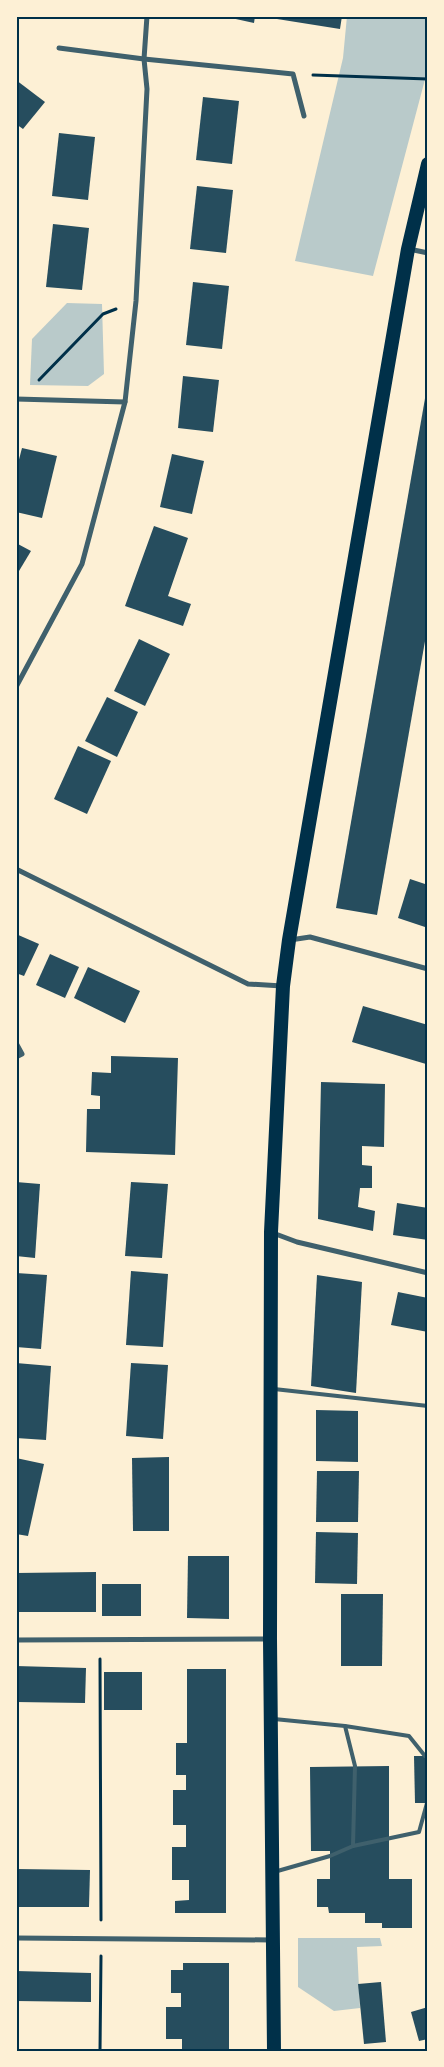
<svg xmlns="http://www.w3.org/2000/svg" width="444" height="2067" font-family="'Alegreya Sans',sans-serif">
<style>
.green{fill:#b9caca}
.building{fill:#264d5e}
.lines{fill:none;stroke-linecap:round;stroke-linejoin:round}
.path{stroke:#003049;stroke-width:3}
.service{stroke:#3f606c;stroke-width:4}
.minor{stroke:#3f606c;stroke-width:5}
.trunk{stroke:#003049;stroke-width:14}
.neatline{fill:none;stroke:#003049;stroke-width:2}
</style>
<rect width="100%" height="100%" fill="#fdf0d5"/>
<g class="green">
<path d="M347,16H428V68L373,276L295,261L343,58Z"/>
<path d="M67,303L102,304L104,374L88,386L30,385L32,339Z"/>
<path d="M298,1938H380L382,1946L357,1947L360,2008L334,2011L298,1987Z"/>
</g>
<g class="building">
<path d="M222,16H255L254,23Z"/>
<path d="M278,16H342L340,29L277,19Z"/>
<path d="M16,80L45,102L23,129L16,124Z"/>
<path d="M203,97L239,101L232,164L196,160Z"/>
<path d="M59,133L95,137L88,200L52,196Z"/>
<path d="M197,186L233,190L226,253L190,249Z"/>
<path d="M53,224L89,228L82,290L46,287Z"/>
<path d="M193,282L229,286L222,349L186,345Z"/>
<path d="M183,376L219,380L213,432L178,428Z"/>
<path d="M427,387L428,624L377,915L336,908Z"/>
<path d="M22,448L57,456L42,518L16,512V471Z"/>
<path d="M172,454L204,461L192,514L160,507Z"/>
<path d="M154,526L188,538L168,596L191,604L183,626L125,606Z"/>
<path d="M16,543L31,551L16,576Z"/>
<path d="M139,639L170,654L145,706L114,691Z"/>
<path d="M107,697L138,712L117,757L85,741Z"/>
<path d="M78,746L111,761L87,814L54,799Z"/>
<path d="M410,879L428,885V928L398,918Z"/>
<path d="M16,934L39,944L24,976L16,973Z"/>
<path d="M50,954L79,967L65,998L36,985Z"/>
<path d="M88,967L140,991L125,1023L74,998Z"/>
<path d="M363,1006L428,1025L426,1064L352,1042Z"/>
<path d="M111,1056L178,1058L175,1155L86,1152L87,1109H100V1096L91,1095L92,1072L111,1073Z"/>
<path d="M321,1082L385,1084L384,1147L362,1146V1165L372,1166V1188H360L358,1207L375,1211L373,1231L318,1219Z"/>
<path d="M16,1182L40,1184L35,1258L16,1256Z"/>
<path d="M131,1182L168,1184L162,1258L125,1256Z"/>
<path d="M397,1203L428,1208V1240L393,1235Z"/>
<path d="M131,1271L168,1274L163,1347L126,1345Z"/>
<path d="M16,1273L47,1275L41,1349L16,1347Z"/>
<path d="M317,1275L362,1282L356,1393L311,1386Z"/>
<path d="M398,1292L428,1298V1332L391,1325Z"/>
<path d="M16,1363L51,1366L46,1440L16,1438Z"/>
<path d="M131,1363L168,1365L163,1439L126,1436Z"/>
<path d="M316,1410L358,1411V1462L316,1461Z"/>
<path d="M169,1457V1531H133L132,1458Z"/>
<path d="M16,1458L44,1464L28,1536L16,1534Z"/>
<path d="M317,1471H359L358,1522H316Z"/>
<path d="M316,1532L358,1533L357,1584L315,1583Z"/>
<path d="M188,1556H229V1619L187,1618Z"/>
<path d="M96,1572V1612H16V1573Z"/>
<rect x="102" y="1584" width="39" height="32"/>
<path d="M341,1594H383L382,1666H341Z"/>
<path d="M16,1666L86,1668L85,1703L16,1702Z"/>
<path d="M187,1669H226V1913H175V1901L189,1900V1880H172V1847H186V1825H173V1790H186V1775H176V1743H187Z"/>
<rect x="104" y="1672" width="38" height="38"/>
<path d="M414,1756H428V1803H415Z"/>
<path d="M389,1766V1879H412V1928H382V1923H365V1913H329L328,1907H317V1879H330V1851H311L310,1767Z"/>
<path d="M16,1869L90,1870L89,1907H16Z"/>
<path d="M183,1963H229V2051H182V2039H166V2007H181V1993H171V1970H183Z"/>
<path d="M16,1971L91,1973V2002L16,2001Z"/>
<path d="M381,1982L386,2042L364,2044L358,1984Z"/>
<path d="M428,2007V2039L419,2041L411,2012Z"/>
</g>
<g class="lines">
<g class="path">
<path d="M313,75L428,79"/>
<path d="M39,380L103,314L116,309"/>
<path d="M100,1659L101,1920"/>
<path d="M100,2051L101,1956"/>
</g>
<g class="service">
<path d="M274,1389L428,1406"/>
<path d="M274,1719L345,1726L355,1766L353,1846L330,1856L274,1872"/>
<path d="M345,1726L409,1736L425,1756"/>
<path d="M353,1846L419,1832L427,1803"/>
</g>
<g class="minor">
<path d="M59,48L144,59L293,74L304,116"/>
<path d="M409,249L428,253"/>
<path d="M16,399L125,402"/>
<path d="M16,687L82,564L125,402L136,301L147,89L144,59L147,16"/>
<path d="M16,869L248,984L282,986"/>
<path d="M290,940L310,937L428,969"/>
<path d="M16,1043L22,1054L16,1057"/>
<path d="M273,1233L297,1242L428,1273"/>
<path d="M16,1640L268,1639"/>
<path d="M16,1938L271,1940"/>
</g>
<path class="trunk" d="M274,2051L270,1639L271,1232L283,986L289,940L408,249L428,164"/>
</g>
<rect width="444" height="2067" fill="none" stroke="#fdf0d5" stroke-width="35"/>
<rect x="18" y="18" width="408" height="2032" class="neatline"/>
</svg>
